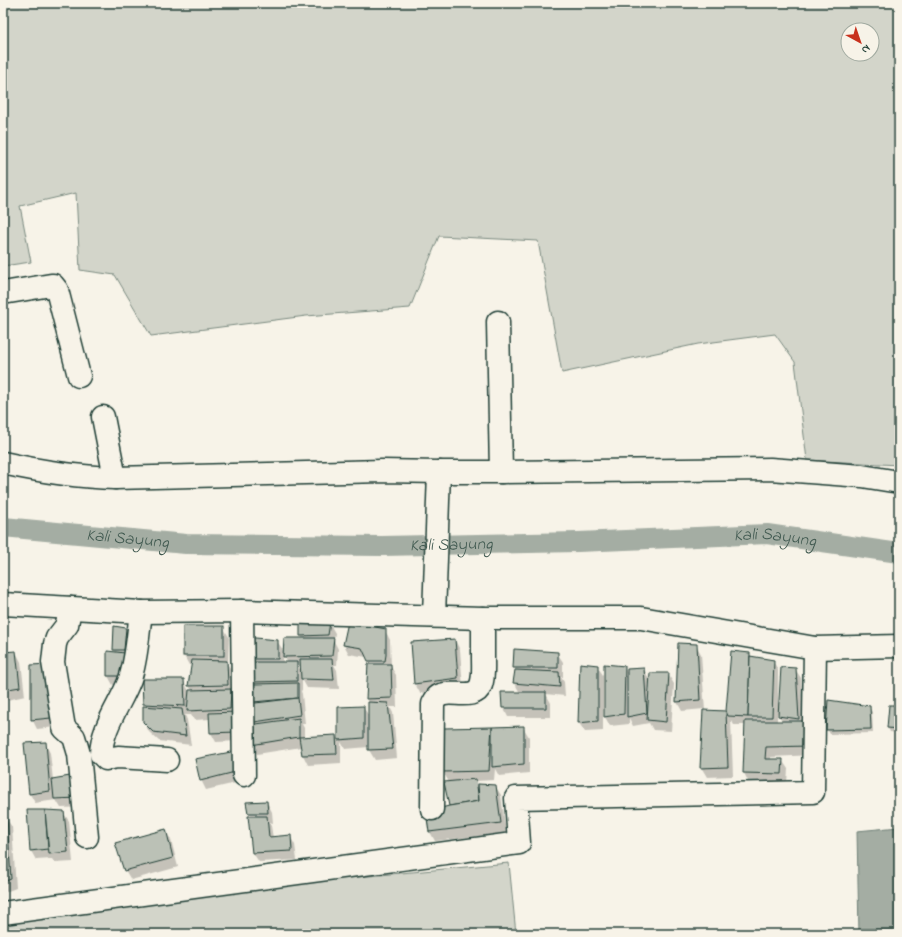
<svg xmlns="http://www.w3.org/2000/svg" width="902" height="937" font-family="'Indie Flower',sans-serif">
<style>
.green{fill:#d3d5ca;stroke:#79897f;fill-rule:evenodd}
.water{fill:#a4ada3;stroke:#6f8077}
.shadow{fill:#0003;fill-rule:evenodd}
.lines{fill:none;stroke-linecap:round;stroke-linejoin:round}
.canal{stroke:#a4ada3;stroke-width:20}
.building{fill:#bbc1b6;stroke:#1f3d34}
.minor-casing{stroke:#1f3d34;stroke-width:25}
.minor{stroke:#f7f3e8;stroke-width:22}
.labels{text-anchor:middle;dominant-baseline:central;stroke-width:3;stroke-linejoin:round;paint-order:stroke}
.water-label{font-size:17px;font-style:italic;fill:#405950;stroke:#f7f3e8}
</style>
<rect width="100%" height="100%" fill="#f7f3e8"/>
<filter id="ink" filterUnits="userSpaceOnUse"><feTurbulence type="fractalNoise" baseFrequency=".025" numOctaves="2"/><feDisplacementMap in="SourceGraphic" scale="8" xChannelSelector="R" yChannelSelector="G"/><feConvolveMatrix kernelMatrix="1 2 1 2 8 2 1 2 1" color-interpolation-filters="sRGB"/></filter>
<g filter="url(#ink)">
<g class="green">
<path d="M3,3H899V465L807,460L795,362L775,334L698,344L562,373L538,241L439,236L410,308L306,316L151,336L115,275L80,270L76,193L20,206L31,262L3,266ZM848,30H872V54H848Z"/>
<path d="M509,863L516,934H3V921L261,886Z"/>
</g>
<path class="water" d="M899,827V934H859L857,831Z"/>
<g class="shadow">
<path d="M301,622L329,623L335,633L334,641L338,649L337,665H334L337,670L339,689L307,688L302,679V690L301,691L302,694L305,724H302L304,728V738L336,736L340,742L339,708L363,707L369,716L370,703L367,699L371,665L367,657L349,654L344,645L385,630L390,640L391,667L396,675L397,707H390L393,713L397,758L375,760L369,750V747L345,749L341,742V763L308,765L303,755L301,747L257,754L252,744L256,704L254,702L255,685L246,659L277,641L283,650V663H288L284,656L303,639L301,636ZM298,666H301V671Z"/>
<path d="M223,627L229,637L228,665L232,671L240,741L216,742L211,733L210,719L194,720L191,715H185L187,720L191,745L159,741L149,732L144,722L146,707L144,704L183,680L189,691L192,690L189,686L192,665H189L184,656Z"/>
<path d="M126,629L131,639L129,685H113L108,676L116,653L114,650Z"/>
<path d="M455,640L460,650L463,688L420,693L415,684Z"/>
<path d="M696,645L701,654L705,711L727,712L750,654L751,657L773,661L778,670V703H780L795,669L801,678L804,722L814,755L771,757V760H782L788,769L787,783H749L744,773L746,725H734L731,720L733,776L707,777L701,767L704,709L682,711L677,702ZM777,713L783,722H777Z"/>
<path d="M16,652L21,662L25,696L3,701V653Z"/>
<path d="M557,653L563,662V677H561L564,682L565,696L546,694L551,703V717H508L503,707L520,693L514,682L516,671L514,667Z"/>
<path d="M581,665L597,666L603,675V731L585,732L579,723Z"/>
<path d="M32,666L56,727L37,729L32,719Z"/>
<path d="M605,666L624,667L628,674L644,669L650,681L668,674L674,684L671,731L653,730L649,723L633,726L629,718V724L610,726L605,717Z"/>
<path d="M899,706V733L890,732L888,728Z"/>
<path d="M869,707L872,712L873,733L830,734L827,729Z"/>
<path d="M523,727L529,737V773L499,776L495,769L494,780L476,781L478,785L495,786L501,795L506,833L435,841L430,832L450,806L449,782L443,772L445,729Z"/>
<path d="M45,743L50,753L53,780L84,807L61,808L56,800L35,803L30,794Z"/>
<path d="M235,752L244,781L206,790L201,780Z"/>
<path d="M267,802L272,812L273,823L269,822L271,826L273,838L290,836L295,845L297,860L259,862L253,853L252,817L249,812Z"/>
<path d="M28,811L63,812L69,821L73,862L55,863L52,859L36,860L31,851Z"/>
<path d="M6,818L12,827L16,888L3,893V819Z"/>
<path d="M165,830L171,840L178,867L131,880L125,870Z"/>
</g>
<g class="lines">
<path class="canal" id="s1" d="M3,527L186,544L382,546L578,542L767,534L899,553"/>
</g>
<g class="building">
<path d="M300,621L330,622L328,635L300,636Z"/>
<path d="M348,622L386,629V655L385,661H368L362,648L343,645Z"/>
<path d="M114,626L126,628L124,650H113Z"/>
<rect x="183" y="626" width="41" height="30"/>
<path d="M244,637L278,640V659H244Z"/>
<path d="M284,638H334L332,656L283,657Z"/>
<path d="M455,639L458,678L414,684L411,642Z"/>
<path d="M678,643L697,644L700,700L676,702Z"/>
<path d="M514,649L558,652V668H513Z"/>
<path d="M16,651L20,687L3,690V652Z"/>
<path d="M107,651L125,653L124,676H107Z"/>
<path d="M731,651L750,653L748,717L728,716L726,711Z"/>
<path d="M750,656L774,660L772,717H748Z"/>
<path d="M300,659H332L334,680L301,679Z"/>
<path d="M192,660L227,661L228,685L188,686Z"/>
<path d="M253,662H297V681L252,682Z"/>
<path d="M580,663L598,665V721L578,723Z"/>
<path d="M49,664L51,718L31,720V665Z"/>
<path d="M368,664H391L392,698L366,699Z"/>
<path d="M604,664L625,666L624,714L604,717Z"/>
<path d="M781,667L796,668L799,719L778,716Z"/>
<path d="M644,668L647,713L627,717V669Z"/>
<path d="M515,670L559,672L560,687L513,683Z"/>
<path d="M650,673H669L666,722L647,720Z"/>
<path d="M142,679H184L185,706L143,704Z"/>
<path d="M298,683V698L253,702L254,684Z"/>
<path d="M231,689L230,709L187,711L189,690Z"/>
<path d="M501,692H546V708H502Z"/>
<path d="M298,698L300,715L248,723L247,704Z"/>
<path d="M828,700L870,706L871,729L826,730Z"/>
<path d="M368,702L388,703L393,749L368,750Z"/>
<path d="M889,705H899V729L887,728Z"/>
<path d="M143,706L182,709L186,736L153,732L143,722Z"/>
<path d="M364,706V738L338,740V707Z"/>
<path d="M703,710L726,711L728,767L700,768Z"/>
<path d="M236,712V732L210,733L209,713Z"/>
<path d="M299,718V737L251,745L249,725Z"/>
<path d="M745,721H810L809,746L766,747L765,759H783L782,774L743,773Z"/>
<path d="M524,726V764L492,767V727Z"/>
<path d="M492,727L489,771L442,772L444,728Z"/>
<path d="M336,735L337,754L302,755L299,737Z"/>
<path d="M46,742L50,791L29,794L24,743Z"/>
<path d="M236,751L239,771L200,781L195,759Z"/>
<path d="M76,775L79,798L54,799L52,779Z"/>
<path d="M476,779L479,801L449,806L444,782Z"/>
<path d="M478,784L496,785L501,823L429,832L426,812L449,806L479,801Z"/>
<path d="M267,801L268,813H248L246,802Z"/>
<path d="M27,810H45L48,849L30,851Z"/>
<path d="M45,810L64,811L68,852L49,854Z"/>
<path d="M248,816H267L269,837L291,835L292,851L252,853Z"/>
<path d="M7,817L11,879L3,882V818Z"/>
<path d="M166,829L173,858L124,871L115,843Z"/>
</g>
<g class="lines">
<g class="minor-casing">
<g id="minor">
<path d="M3,293L51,285H53L57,290L79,376"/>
<path d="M498,322L501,472"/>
<path d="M103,417L115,478"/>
<path d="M3,463C39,471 78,477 115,478L382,471L439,472H501L770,469L862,476L899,482"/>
<path d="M3,604L141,612L242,611L483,618H641L815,648L899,646"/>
<path d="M70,608L67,625L57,638L55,644L53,662L64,728L74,737L79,754L87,837"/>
<path d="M242,611L244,775"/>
<path d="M141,612C138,634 137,658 130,679C121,704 102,726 101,754L106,759L118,757L167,760"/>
<path d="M434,616L439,472"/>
<path d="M432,809L433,704C435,700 437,696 441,695C452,690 475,701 481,685C484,677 483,666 483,658C483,644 483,631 483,618"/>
<path d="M3,913L519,843L516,798L813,792L815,648"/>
</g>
</g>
<use href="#minor" class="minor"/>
</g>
</g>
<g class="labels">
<g class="water-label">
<text stroke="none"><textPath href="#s1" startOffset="125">Kali Sayung</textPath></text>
<text stroke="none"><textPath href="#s1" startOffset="773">Kali Sayung</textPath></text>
<text stroke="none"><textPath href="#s1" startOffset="449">Kali Sayung</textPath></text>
</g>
</g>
<rect width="902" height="937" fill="none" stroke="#f7f3e8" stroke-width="16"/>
<rect x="8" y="8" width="886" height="921" fill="none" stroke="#1f3d34" stroke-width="1.5" filter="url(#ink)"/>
<g transform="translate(860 42) rotate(140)"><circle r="19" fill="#f7f3e8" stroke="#a1aaa0"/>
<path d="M0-3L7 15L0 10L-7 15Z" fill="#c8321e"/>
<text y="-6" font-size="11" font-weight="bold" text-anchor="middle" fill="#1f3d34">N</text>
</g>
</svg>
